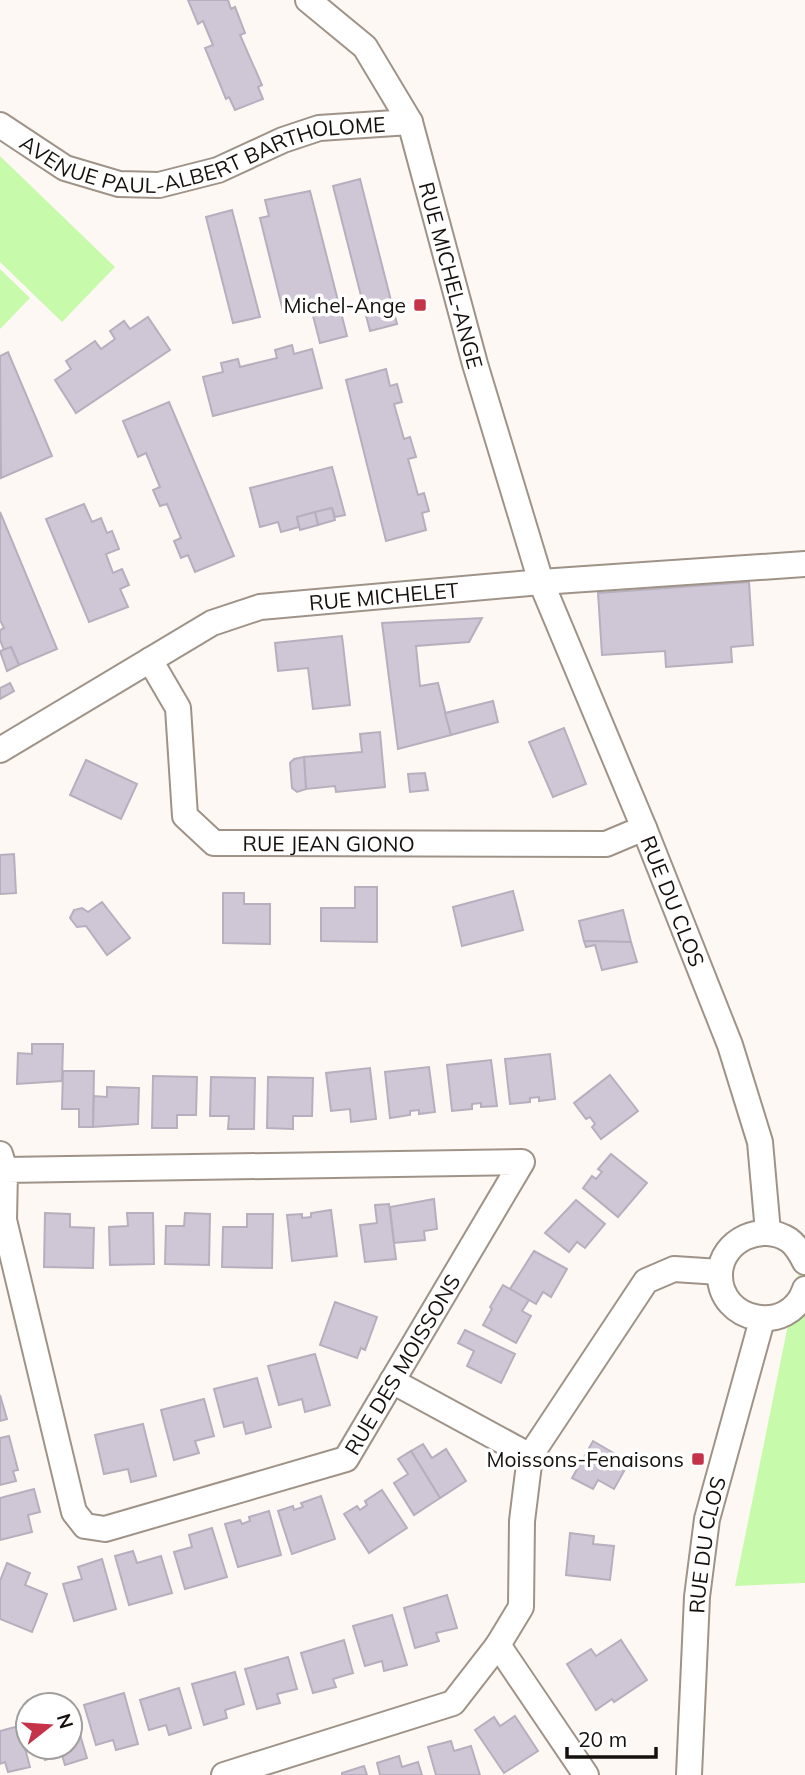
<svg xmlns="http://www.w3.org/2000/svg" width="805" height="1775" font-family="Mulish,sans-serif">
<style>
.green{fill:#c8faab}
.building{fill:#cfc7d5;stroke:#b7afbd;stroke-width:2}
.lines{fill:none;stroke-linecap:round;stroke-linejoin:round}
.street-casing{stroke:#9f9388;stroke-width:28}
.street{stroke:#fff;stroke-width:24}
.poi-dot{fill:#c43347;stroke:#fff;stroke-width:2.5}
.labels{text-anchor:middle;dominant-baseline:central;stroke-width:7;stroke-linejoin:round;paint-order:stroke}
.street-label{font-size:21px;fill:#15100d;stroke:#fff}
.poi-label{font-size:21px;fill:#15100d;stroke:#fff;text-anchor:end}
</style>
<rect width="100%" height="100%" fill="#fef8f4"/>
<g class="green">
<path d="M0,156L115,267L62,322L0,262Z"/>
<path d="M0,269L30,298L0,329Z"/>
<path d="M805,1241V1583L735,1586Z"/>
</g>
<g class="building">
<path d="M188,0H228L231,9L235,7L245,33L240,35L262,85L258,87L263,99L235,110L229,97L226,99L205,48L213,45L203,21L198,24Z"/>
<path d="M360,179L397,324L370,331L333,186Z"/>
<path d="M310,191L347,336L320,343L310,304L283,311L260,218L269,216L265,200Z"/>
<path d="M232,210L260,317L233,323L206,217Z"/>
<path d="M148,317L170,350L76,413L55,380L71,369L66,361L95,341L101,349L115,339L110,331L124,321L130,329Z"/>
<path d="M292,345L294,354L312,349L322,388L213,416L203,377L223,372L221,363L238,359L240,367L277,358L275,350Z"/>
<path d="M8,352L52,456L1,478L0,356Z"/>
<path d="M386,369L390,386L397,384L402,402L394,404L404,439L410,437L416,457L408,459L418,495L424,493L429,511L422,513L426,530L386,541L346,380Z"/>
<path d="M169,402L234,556L195,572L188,555L181,558L174,541L181,538L167,504L160,506L153,490L160,487L146,453L138,457L123,421Z"/>
<path d="M332,467L345,515L335,517L332,508L297,517L299,527L281,532L278,522L260,527L250,488Z"/>
<path d="M84,504L92,522L101,518L107,533L112,531L119,549L106,554L113,573L122,569L129,585L120,589L128,607L89,622L46,519Z"/>
<path d="M332,508L335,520L318,525L315,512Z"/>
<path d="M0,512L57,649L19,665L11,647L4,650L0,640V630L4,628L0,620Z"/>
<path d="M315,512L318,525L300,530L297,517Z"/>
<path d="M749,582L753,645L731,647L732,662L666,667L665,651L602,655L598,593Z"/>
<path d="M482,618L469,642L416,646L420,686L438,683L451,735L398,749L382,623Z"/>
<path d="M342,636L350,705L313,709L308,668L278,671L275,643Z"/>
<path d="M11,647L19,665L7,671L0,651Z"/>
<path d="M10,683L14,691L0,699V688Z"/>
<path d="M493,701L498,722L451,735L445,713Z"/>
<path d="M564,728L586,784L553,797L529,742Z"/>
<path d="M380,732L385,787L336,792L335,786L306,789L304,757L362,752L360,734Z"/>
<path d="M304,757L306,789L297,792L292,788L290,763L294,759Z"/>
<path d="M86,760L137,784L121,819L70,795Z"/>
<path d="M425,773L428,790L410,792L408,774Z"/>
<path d="M14,854L16,893L0,894V855Z"/>
<path d="M355,887H377V942L321,941V908H355Z"/>
<path d="M513,891L523,930L462,946L453,907Z"/>
<path d="M223,893H244V904H270V944L223,943Z"/>
<path d="M102,902L130,938L107,955L86,926L77,927L70,918L74,910L82,908L88,912Z"/>
<path d="M623,910L631,942L584,941L579,921Z"/>
<path d="M584,941L631,942L637,962L602,970L595,945L586,947Z"/>
<path d="M32,1044H63L62,1081L17,1084L18,1053L32,1054Z"/>
<path d="M550,1054L555,1099L539,1101V1097L530,1098V1102L510,1104L505,1059Z"/>
<path d="M491,1060L497,1106L481,1107V1103L472,1104V1109L452,1111L447,1065Z"/>
<path d="M429,1067L435,1112L419,1114V1110L410,1111V1115L390,1118L385,1072Z"/>
<path d="M370,1068L376,1119L351,1122L350,1109L331,1111L326,1073Z"/>
<path d="M63,1071H94L93,1127H79V1109H62Z"/>
<path d="M610,1075L638,1111L601,1139L592,1127L595,1124L590,1117L586,1119L574,1103Z"/>
<path d="M153,1076L197,1077L196,1115H177V1128H152Z"/>
<path d="M211,1077L255,1078L254,1129H228L229,1116H210Z"/>
<path d="M268,1077L313,1078L312,1116H293V1129L267,1128Z"/>
<path d="M107,1087L139,1088L138,1124L93,1127L94,1096L107,1097Z"/>
<path d="M611,1154L647,1183L618,1217L583,1188L592,1176L596,1179L602,1172L598,1169Z"/>
<path d="M434,1199L437,1229L424,1231L425,1240L394,1243L390,1207Z"/>
<path d="M576,1200L605,1224L585,1248L577,1242L569,1252L545,1233Z"/>
<path d="M389,1204L396,1259L365,1262L360,1225L377,1223L375,1205Z"/>
<path d="M331,1210L337,1256L292,1261L287,1215L302,1214V1218L311,1217V1213Z"/>
<path d="M45,1213L70,1214V1227L94,1228L93,1268L44,1267Z"/>
<path d="M127,1213H153L154,1264L110,1265L109,1227L128,1226Z"/>
<path d="M185,1213L210,1214L209,1265L165,1264L166,1226H184Z"/>
<path d="M247,1214H273L272,1268L222,1267L223,1227H247Z"/>
<path d="M534,1251L567,1269L551,1297L543,1292L536,1304L510,1289Z"/>
<path d="M503,1285L529,1300L522,1311L531,1316L516,1343L483,1325L492,1309L490,1307Z"/>
<path d="M335,1302L377,1317L365,1350L361,1348L357,1358L320,1345Z"/>
<path d="M465,1330L515,1354L501,1383L467,1366L474,1351L458,1343Z"/>
<path d="M315,1354L330,1405L305,1412L302,1399L279,1405L268,1366Z"/>
<path d="M257,1378L271,1427L246,1434L243,1422L224,1427L214,1389Z"/>
<path d="M0,1395L7,1419L0,1421Z"/>
<path d="M204,1399L214,1436L195,1441L199,1453L174,1460L161,1410Z"/>
<path d="M143,1424L156,1476L131,1482L128,1469L104,1474L95,1435Z"/>
<path d="M9,1436L18,1470L13,1471L16,1481L0,1485V1438Z"/>
<path d="M593,1441L629,1462L614,1489L598,1480L593,1489L572,1478Z"/>
<path d="M423,1444L432,1458L446,1449L466,1481L440,1498L411,1451Z"/>
<path d="M411,1451L440,1498L414,1515L394,1483L408,1474L398,1459Z"/>
<path d="M34,1489L40,1512L28,1515L32,1532L0,1540V1498Z"/>
<path d="M382,1490L407,1528L369,1553L344,1514L357,1506L360,1510L367,1505L365,1501Z"/>
<path d="M321,1496L335,1539L292,1554L278,1511L293,1506L294,1510L303,1507L301,1503Z"/>
<path d="M269,1511L281,1555L238,1567L225,1524L240,1520L242,1524L250,1521L249,1517Z"/>
<path d="M212,1528L227,1577L185,1589L174,1552L192,1547L189,1535Z"/>
<path d="M570,1533L594,1536L593,1544L614,1546L610,1580L566,1575Z"/>
<path d="M133,1551L137,1563L161,1556L172,1593L129,1605L115,1556Z"/>
<path d="M102,1559L116,1609L74,1621L63,1584L82,1579L78,1567Z"/>
<path d="M7,1563L30,1573L25,1585L47,1594L32,1632L0,1619V1581Z"/>
<path d="M447,1595L457,1628L436,1633L439,1641L415,1648L404,1608Z"/>
<path d="M392,1615L407,1665L384,1671L382,1661L365,1666L353,1626Z"/>
<path d="M344,1640L353,1673L333,1679L336,1687L313,1693L301,1653Z"/>
<path d="M621,1640L647,1680L614,1702L612,1699L596,1710L567,1664L591,1649L596,1656Z"/>
<path d="M288,1657L297,1689L277,1694L280,1703L257,1709L245,1669Z"/>
<path d="M235,1672L244,1704L225,1710L227,1718L204,1725L192,1684Z"/>
<path d="M179,1688L191,1728L169,1735L166,1725L149,1730L140,1700Z"/>
<path d="M124,1693L138,1744L116,1750L113,1740L96,1745L84,1705Z"/>
<path d="M515,1716L538,1751L504,1773L475,1730L494,1717L500,1726Z"/>
<path d="M75,1718L87,1758L65,1765L62,1755L45,1760L42,1747H70V1720Z"/>
<path d="M19,1726L30,1767L8,1772L5,1762L0,1764V1731Z"/>
<path d="M451,1741L454,1751L471,1746L480,1775H436L428,1747Z"/>
<path d="M399,1756L402,1767L418,1762L422,1775H380L377,1763Z"/>
<path d="M364,1766L367,1775H342V1773Z"/>
</g>
<g class="lines">
<g class="street-casing">
<g id="street">
<path id="s1" d="M308,0L365,47L410,122L475,364L541,582L644,828L730,1045L760,1142L768,1232"/>
<path id="s2" d="M0,125L65,168L119,184L159,185L218,170L283,140L319,128L410,122"/>
<path id="s3" d="M150,660L178,708L185,816L214,843L606,844L644,828"/>
<path id="s4" d="M0,750L212,623L260,607L541,582L805,564"/>
<path id="s5" d="M0,1154L5,1170L4,1220L74,1512L85,1526L105,1529L346,1459L522,1162L5,1170"/>
<path d="M805,1262C801,1254 797,1246 789,1240C762,1222 722,1240 720,1273C718,1323 790,1336 805,1289"/>
<path d="M392,1381L530,1456"/>
<path d="M498,1645L586,1775"/>
<path d="M224,1775L453,1703L498,1645L521,1607L522,1521L530,1456L646,1281L674,1269L720,1272"/>
<path id="s6" d="M689,1775L697,1597L707,1519L762,1320"/>
</g>
</g>
<use href="#street" class="street"/>
</g>
<g class="poi-dot">
<rect x="413" y="298" width="14" height="14" rx="3.5"/>
<rect x="691" y="1452" width="14" height="14" rx="3.5"/>
</g>
<g class="labels">
<g class="street-label">
<text stroke="none"><textPath href="#s2" startOffset="219">AVENUE PAUL-ALBERT BARTHOLOME</textPath></text>
<text stroke="none"><textPath href="#s1" startOffset="320">RUE MICHEL-ANGE</textPath></text>
<text stroke="none"><textPath href="#s4" startOffset="422">RUE MICHELET</textPath></text>
<text stroke="none"><textPath href="#s3" startOffset="318">RUE JEAN GIONO</textPath></text>
<text stroke="none"><textPath href="#s1" startOffset="985">RUE DU CLOS</textPath></text>
<text stroke="none"><textPath href="#s5" startOffset="766">RUE DES MOISSONS</textPath></text>
<text stroke="none"><textPath href="#s6" startOffset="231">RUE DU CLOS</textPath></text>
</g>
<g class="poi-label">
<text x="406" y="305">Michel-Ange</text>
<text x="684" y="1459">Moissons-Fenaisons</text>
</g>
</g>
<g transform="translate(49 1726) rotate(73)"><circle r="33" fill="#ffffff" stroke="#a19f9e" stroke-width="2"/>
<path d="M0-5L12 26L0 18L-12 26Z" fill="#c43347"/>
<text y="-10" font-size="19" font-weight="bold" text-anchor="middle" fill="#15100d">N</text>
</g>
<path d="M567 1747v10h89v-10" fill="none" stroke="#15100d" stroke-width="3.5"/>
<text x="578" y="1747" font-size="21" fill="#15100d" stroke="#ffffff" stroke-width="5" paint-order="stroke">20 m</text>
</svg>
